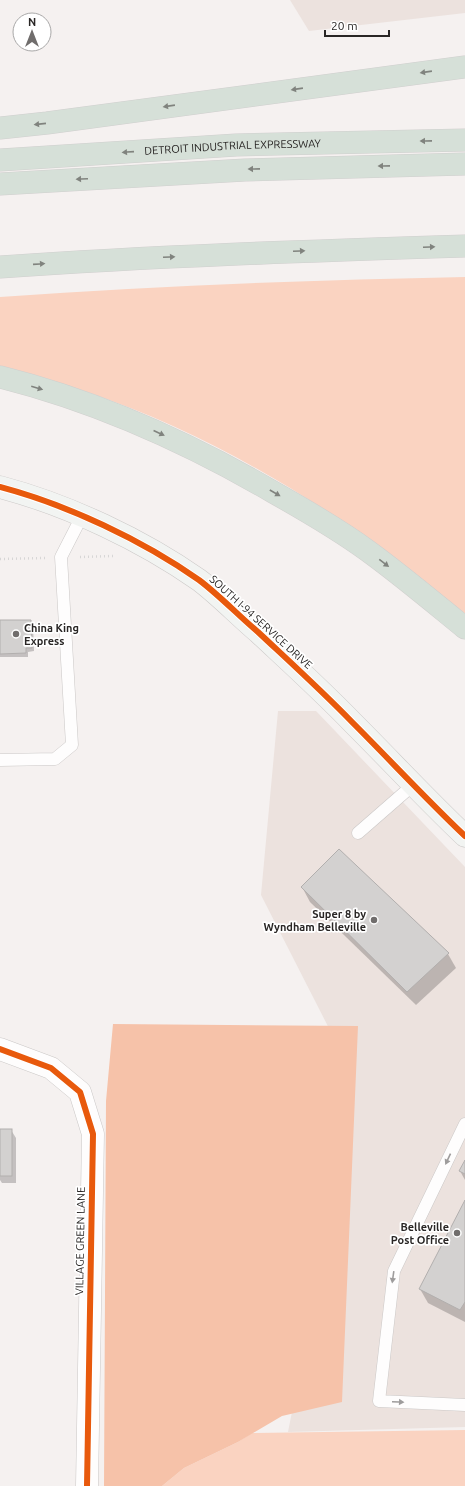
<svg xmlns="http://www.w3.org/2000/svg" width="465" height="1486" font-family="Ubuntu,sans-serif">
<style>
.built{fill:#ece2de}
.green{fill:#fad3c1}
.forest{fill:#f6c2a9}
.shadow{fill:#0003}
.building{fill:#d3d1d0;stroke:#b2afae}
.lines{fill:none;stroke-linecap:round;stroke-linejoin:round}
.lane-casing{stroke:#cbc8c7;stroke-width:13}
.street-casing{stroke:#cbc8c7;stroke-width:23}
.secondary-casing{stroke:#cbc8c7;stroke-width:23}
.highway-casing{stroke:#d0cfce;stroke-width:23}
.path{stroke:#d7d6d6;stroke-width:2.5;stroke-dasharray:1 3;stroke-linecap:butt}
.lane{stroke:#fefdfd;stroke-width:12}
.street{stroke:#fefdfd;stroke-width:22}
.secondary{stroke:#f2f4f2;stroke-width:22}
.highway{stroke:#d6e0d8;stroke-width:22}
.cycleway-casing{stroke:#fff;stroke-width:8}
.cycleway{stroke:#e8590c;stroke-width:6}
.oneway{fill:#80837e}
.oneway2{fill:#9e9c9c}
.poi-dot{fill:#706d6c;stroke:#fff;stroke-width:1.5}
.labels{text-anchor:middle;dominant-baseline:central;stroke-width:3.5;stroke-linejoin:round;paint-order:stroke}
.street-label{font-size:11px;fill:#292625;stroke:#fff}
.poi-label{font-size:11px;font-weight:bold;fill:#292625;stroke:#fff;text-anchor:end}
</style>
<rect width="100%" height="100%" fill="#f5f1f0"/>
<g class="built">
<path d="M290,0H465V13L309,31Z"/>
<path d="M278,711H316L465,867V1427L288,1432L344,1151L338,1046L261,895Z"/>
</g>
<g class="green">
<path d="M465,277V615C426,585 388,553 347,525C271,472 178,423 90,393C60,383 30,374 0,366V297C155,286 310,280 465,277Z"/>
<path d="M465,1430V1486H162L184,1468L238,1442L252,1433Z"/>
</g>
<path class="forest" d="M113,1024L358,1026L342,1402L282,1416L238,1442L184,1468L162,1486H104L106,1101Z"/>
<g class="shadow">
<path d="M0,621H30L33,625L34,651L28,652V657H0Z"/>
<path d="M302,887L448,954L456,968L416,1005L310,902Z"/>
<path d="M0,1130H11L16,1138V1183H2L0,1180Z"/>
<path d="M465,1162V1180L460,1171Z"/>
<path d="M465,1202V1322L428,1303L420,1289Z"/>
</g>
<g class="building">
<path d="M0,620H31L32,648H26V653L0,654Z"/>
<path d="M339,849L449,953L407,992L301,887Z"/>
<rect x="0" y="1129" width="12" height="47"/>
<path d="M465,1160V1174L459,1171Z"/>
<path d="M465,1200V1302L460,1310L419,1289Z"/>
</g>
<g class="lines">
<g class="lane-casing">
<g id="lane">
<path d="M0,760L55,759L72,745L61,557L82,516"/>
<path d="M358,833L413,785"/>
<path d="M465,1124L394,1271L379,1401L465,1405"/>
</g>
</g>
<g class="street-casing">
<path id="street" d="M0,1049L51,1068L80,1092L93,1134L87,1486"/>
</g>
<g class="secondary-casing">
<path id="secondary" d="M0,487C68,505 142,540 199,580C219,595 239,616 258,632C290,662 322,691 352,722C390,760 426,799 465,836"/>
</g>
<g class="highway-casing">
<g id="highway">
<path d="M0,128L47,123L465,67"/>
<path id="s1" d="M0,160L236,145L465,140"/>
<path d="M0,184L245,170L465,164"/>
<path d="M0,267C155,256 310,251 465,246"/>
<path d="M0,377C96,401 187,442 273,492C305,510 338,529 368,551C401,575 433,602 465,628"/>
</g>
</g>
<g class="path">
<path d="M80,557L113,556"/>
<path d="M0,559L45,558"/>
</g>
<use href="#lane" class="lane"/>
<use href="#street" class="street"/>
<use href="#secondary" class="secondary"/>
<use href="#highway" class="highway"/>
<g class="cycleway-casing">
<g id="cycleway">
<path d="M0,487C68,505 142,540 199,580C219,595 239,616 258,632C290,662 322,691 352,722C390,760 426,799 465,836"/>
<path d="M0,1049L51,1068L80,1092L93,1134L87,1486"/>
</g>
</g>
<use href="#cycleway" class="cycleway"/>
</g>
<defs><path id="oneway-solid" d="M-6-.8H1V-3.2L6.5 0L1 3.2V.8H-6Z"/></defs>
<g class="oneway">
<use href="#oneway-solid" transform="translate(426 72) rotate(172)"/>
<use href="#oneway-solid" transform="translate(297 89) rotate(172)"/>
<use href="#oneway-solid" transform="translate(169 106) rotate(172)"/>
<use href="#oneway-solid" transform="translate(40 124) rotate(174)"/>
<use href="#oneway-solid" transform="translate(426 141) rotate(179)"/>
<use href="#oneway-solid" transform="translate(128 152) rotate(176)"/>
<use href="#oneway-solid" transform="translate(384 166) rotate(179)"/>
<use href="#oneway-solid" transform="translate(254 169) rotate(179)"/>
<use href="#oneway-solid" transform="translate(82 179) rotate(177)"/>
<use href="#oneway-solid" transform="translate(429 247) rotate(-2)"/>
<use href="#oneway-solid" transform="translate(299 251) rotate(-3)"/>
<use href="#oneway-solid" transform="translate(169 257) rotate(-3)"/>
<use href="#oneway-solid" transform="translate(39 264) rotate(-4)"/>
<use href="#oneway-solid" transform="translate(37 388) rotate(16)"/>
<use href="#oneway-solid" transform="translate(159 433) rotate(25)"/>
<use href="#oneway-solid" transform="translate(275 493) rotate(30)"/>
<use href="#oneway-solid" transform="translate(384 563) rotate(38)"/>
</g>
<g class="oneway2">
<use href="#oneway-solid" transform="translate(448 1159) rotate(115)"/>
<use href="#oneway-solid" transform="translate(393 1277) rotate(98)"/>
<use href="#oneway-solid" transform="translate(398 1402) rotate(3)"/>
</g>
<g class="poi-dot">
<circle cx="16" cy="634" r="4"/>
<circle cx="374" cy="920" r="4"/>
<circle cx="457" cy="1233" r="4"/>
</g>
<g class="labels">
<g class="street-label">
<text stroke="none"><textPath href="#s1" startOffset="233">DETROIT INDUSTRIAL EXPRESSWAY</textPath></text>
<text transform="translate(261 622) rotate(42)">SOUTH I-94 SERVICE DRIVE</text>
<text transform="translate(80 1241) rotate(-89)">VILLAGE GREEN LANE</text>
</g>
<g class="poi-label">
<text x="24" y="628" text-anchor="start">China King<tspan x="24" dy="13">Express</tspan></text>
<text x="366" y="914">Super 8 by<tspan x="366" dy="13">Wyndham Belleville</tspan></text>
<text x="449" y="1227">Belleville<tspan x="449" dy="13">Post Office</tspan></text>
</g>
</g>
<g transform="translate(32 32)"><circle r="19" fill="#ffffff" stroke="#a9a8a8"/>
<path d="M0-3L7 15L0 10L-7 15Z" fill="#706d6c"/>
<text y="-6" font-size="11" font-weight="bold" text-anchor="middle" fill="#292625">N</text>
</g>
<path d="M325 30v6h64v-6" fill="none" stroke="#292625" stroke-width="2"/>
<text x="331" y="30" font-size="12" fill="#292625" stroke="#ffffff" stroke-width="3" paint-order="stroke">20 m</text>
</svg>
